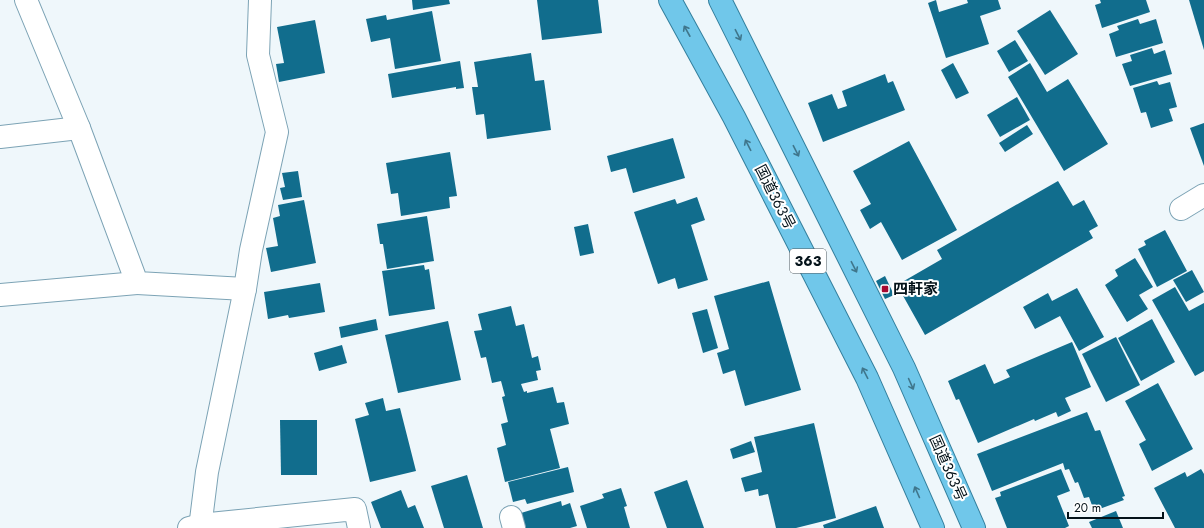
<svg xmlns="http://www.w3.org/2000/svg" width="1204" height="528" font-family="Jost,'Noto Sans JP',sans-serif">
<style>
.building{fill:#116d8d}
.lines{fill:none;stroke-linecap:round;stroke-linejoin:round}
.minor-casing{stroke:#7ca3b5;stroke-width:24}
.trunk-casing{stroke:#337f9d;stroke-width:24}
.minor{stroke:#fff;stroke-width:22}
.trunk{stroke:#70c7ea;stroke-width:22}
.oneway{stroke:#3f768c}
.poi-dot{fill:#a50930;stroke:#fff;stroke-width:1.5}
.labels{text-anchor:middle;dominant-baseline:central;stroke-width:4;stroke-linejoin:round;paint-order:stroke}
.shield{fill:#fff;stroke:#4f595e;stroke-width:1}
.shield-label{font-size:14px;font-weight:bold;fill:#041219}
.street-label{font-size:15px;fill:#041219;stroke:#fff}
.poi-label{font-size:15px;font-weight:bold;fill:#041219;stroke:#fff;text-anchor:start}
</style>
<rect width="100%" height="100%" fill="#eff7fb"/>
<g class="building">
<path d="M412,0H449L450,4L413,10Z"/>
<path d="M537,0H598L602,33L542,40Z"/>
<path d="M936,0L939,12L968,3L967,0H998L1001,9L980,16L989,44L946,58L928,3Z"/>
<path d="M1100,0H1146L1150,12L1102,28L1095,5L1101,3Z"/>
<path d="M1189,0H1204V50Z"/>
<path d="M1050,10L1078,54L1045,75L1017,31Z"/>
<path d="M432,11L441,61L395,69L390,38L371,42L366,19L386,15L387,20Z"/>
<path d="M1138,19L1140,24L1156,19L1163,43L1116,57L1109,34L1119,30L1117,26Z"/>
<path d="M315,20L325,73L279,82L276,64L284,63L277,27Z"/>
<path d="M1015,40L1028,61L1009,72L997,51Z"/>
<path d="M1152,48L1154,54L1165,50L1172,74L1130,86L1122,64L1132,61L1130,55Z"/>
<path d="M531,53L535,81L544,80L551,130L487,139L484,114L476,115L472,87H478L474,62Z"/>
<path d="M460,61L464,88L456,89V87L392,98L388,74Z"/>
<path d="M953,63L969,93L956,99L941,70Z"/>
<path d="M1030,63L1047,92L1068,79L1108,144L1064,171L1008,77Z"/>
<path d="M885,74L888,83L893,81L905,110L823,142L808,103L832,94L838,109L847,106L842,91Z"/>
<path d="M1157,81L1159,85L1170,82L1177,107L1169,109L1173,121L1151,128L1146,112L1141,113L1133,88Z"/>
<path d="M1017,97L1030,120L1000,137L987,115Z"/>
<path d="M1204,123V166L1190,128Z"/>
<path d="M1027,125L1033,134L1005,152L999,143Z"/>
<path d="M673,138L685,178L633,193L626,168L611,172L607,156Z"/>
<path d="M909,141L957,230L902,260L881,222L870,229L860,210L871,204L853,171Z"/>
<path d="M450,152L457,196L449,197L450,208L401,216L398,193L391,194L386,163Z"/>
<path d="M298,171L302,197L283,200L280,188L285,187L282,173Z"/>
<path d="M1058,181L1073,206L1084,200L1098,226L1089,231L1093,238L925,335L897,285L942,259L937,250Z"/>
<path d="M697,197L705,220L691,225L708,280L678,289L675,278L658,284L634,212L675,199L677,204Z"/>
<path d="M304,200L316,263L271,272L266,248L278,246L273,218L280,216L278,205Z"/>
<path d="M427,216L434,261L387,269L383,244H380L377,224Z"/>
<path d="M588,224L594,253L580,256L574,227Z"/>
<path d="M1165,230L1187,271L1157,287L1138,249L1146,245L1144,241Z"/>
<path d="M1135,258L1153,287L1139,295L1148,309L1127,322L1105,285L1118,276L1115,270Z"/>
<path d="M424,265L425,270L429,269L435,309L389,316L382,271Z"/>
<path d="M1192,270L1204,292L1186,302L1173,280Z"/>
<path d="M885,276L894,295L885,299L876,281Z"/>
<path d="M769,281L801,390L745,406L735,370L723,374L717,353L729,349L714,296Z"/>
<path d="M320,283L325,312L289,318L288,315L268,319L264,292Z"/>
<path d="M1175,287L1189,311L1204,303V371L1195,376L1152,300Z"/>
<path d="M1077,288L1104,337L1079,351L1060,316L1035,329L1023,307L1048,293L1052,301Z"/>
<path d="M511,306L516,326L524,324L532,358L538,356L541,370L536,371L538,380L521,384L524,392L527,391V393L553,387L557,403L564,402L569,424L550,429L560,468L505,482L497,448L506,445L501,424L508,422L502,397L505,396L501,381L492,383L486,357L481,358L474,331L482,330L478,314Z"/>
<path d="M707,309L718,348L703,353L692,313Z"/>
<path d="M376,319L378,330L341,338L339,327Z"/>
<path d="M1152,319L1175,362L1141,381L1118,338Z"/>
<path d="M448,321L461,380L398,393L385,335Z"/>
<path d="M1116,337L1140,385L1106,402L1082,354Z"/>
<path d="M1072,342L1091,387L1065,398L1071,411L1058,417L1056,412L1035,421L1034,419L978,443L959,399L956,400L948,381L985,364L994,384L1010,377L1006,370Z"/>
<path d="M342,345L347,363L319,371L314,353Z"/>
<path d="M1158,383L1193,449L1152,471L1139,444L1146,440L1125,401Z"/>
<path d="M383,398L386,411L400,408L416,471L370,482L355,419L369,415L365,403Z"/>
<path d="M1087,412L1095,431L1100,430L1125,496L1122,497L1124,500L1094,511L1089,497L1084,498L1078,482L1075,483L1069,469L1065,470L1063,463L992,491L977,454Z"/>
<path d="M280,420H317V475H281Z"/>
<path d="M814,423L836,518L796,528H776L768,494L759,496L758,489L745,492L741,478L762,472L754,437Z"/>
<path d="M751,441L755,452L733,459L730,449Z"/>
<path d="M568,467L574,492L527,504L525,499L513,502L508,482Z"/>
<path d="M1061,469L1070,491L1057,496L1069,526L1065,528H1007L995,498L1001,496L1000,492Z"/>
<path d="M1201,469L1204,474V528H1175L1154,488L1185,472L1187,477Z"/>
<path d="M467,475L483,528H444L431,486Z"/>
<path d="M687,480L704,528H667L654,492Z"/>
<path d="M621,488L627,506L624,507L630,528H587L580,506L604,498L602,494Z"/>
<path d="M401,490L408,508L415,505L424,528H381L371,502Z"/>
<path d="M561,501L562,506L570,503L577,526L570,528H526L521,513Z"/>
<path d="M876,506L884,528H824L823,525Z"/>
<path d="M1116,511L1123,528H1092L1089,522Z"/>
</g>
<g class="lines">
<g class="minor-casing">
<g id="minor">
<path d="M26,0L79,128L137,283L245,289"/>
<path d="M0,137L79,128"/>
<path d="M1181,209L1204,195"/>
<path d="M0,295L137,283"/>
<path d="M511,517L514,528"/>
<path d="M189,528L200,525L355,509L359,528"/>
<path d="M200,528L207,472L245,289L251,250L277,132L258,55L260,0"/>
</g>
</g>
<g class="trunk-casing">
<g id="trunk">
<path d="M670,0L734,117L867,378L933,528"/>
<path d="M720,0L904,368L974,528"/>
</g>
</g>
<use href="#minor" class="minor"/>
<use href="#trunk" class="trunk"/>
</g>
<defs><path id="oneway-shaft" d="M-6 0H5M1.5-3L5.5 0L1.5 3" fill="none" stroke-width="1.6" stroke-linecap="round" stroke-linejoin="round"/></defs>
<g class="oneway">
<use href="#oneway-shaft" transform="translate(687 31) rotate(-119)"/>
<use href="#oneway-shaft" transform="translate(738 35) rotate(63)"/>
<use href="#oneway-shaft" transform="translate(748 145) rotate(-117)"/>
<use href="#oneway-shaft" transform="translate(796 151) rotate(63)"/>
<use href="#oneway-shaft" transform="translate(854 267) rotate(63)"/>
<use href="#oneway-shaft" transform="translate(865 373) rotate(-117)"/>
<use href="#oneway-shaft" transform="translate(911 384) rotate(66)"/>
<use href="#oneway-shaft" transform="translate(917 492) rotate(-114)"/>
</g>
<rect class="poi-dot" x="881" y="285" width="8" height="8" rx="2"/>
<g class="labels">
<rect class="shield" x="790" y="249" width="36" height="24" rx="3"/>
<g class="shield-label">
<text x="808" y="261">363</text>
</g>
<g class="street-label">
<text transform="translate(775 197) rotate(63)">国道363号</text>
<text transform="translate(948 468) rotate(66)">国道363号</text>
</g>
<g class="poi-label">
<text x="893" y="289">四軒家</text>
</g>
</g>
<path d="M1068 512v6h95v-6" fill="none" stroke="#041219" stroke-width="2"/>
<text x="1074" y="512" font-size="12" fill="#041219" stroke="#ffffff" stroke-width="3" paint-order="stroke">20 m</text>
</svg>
